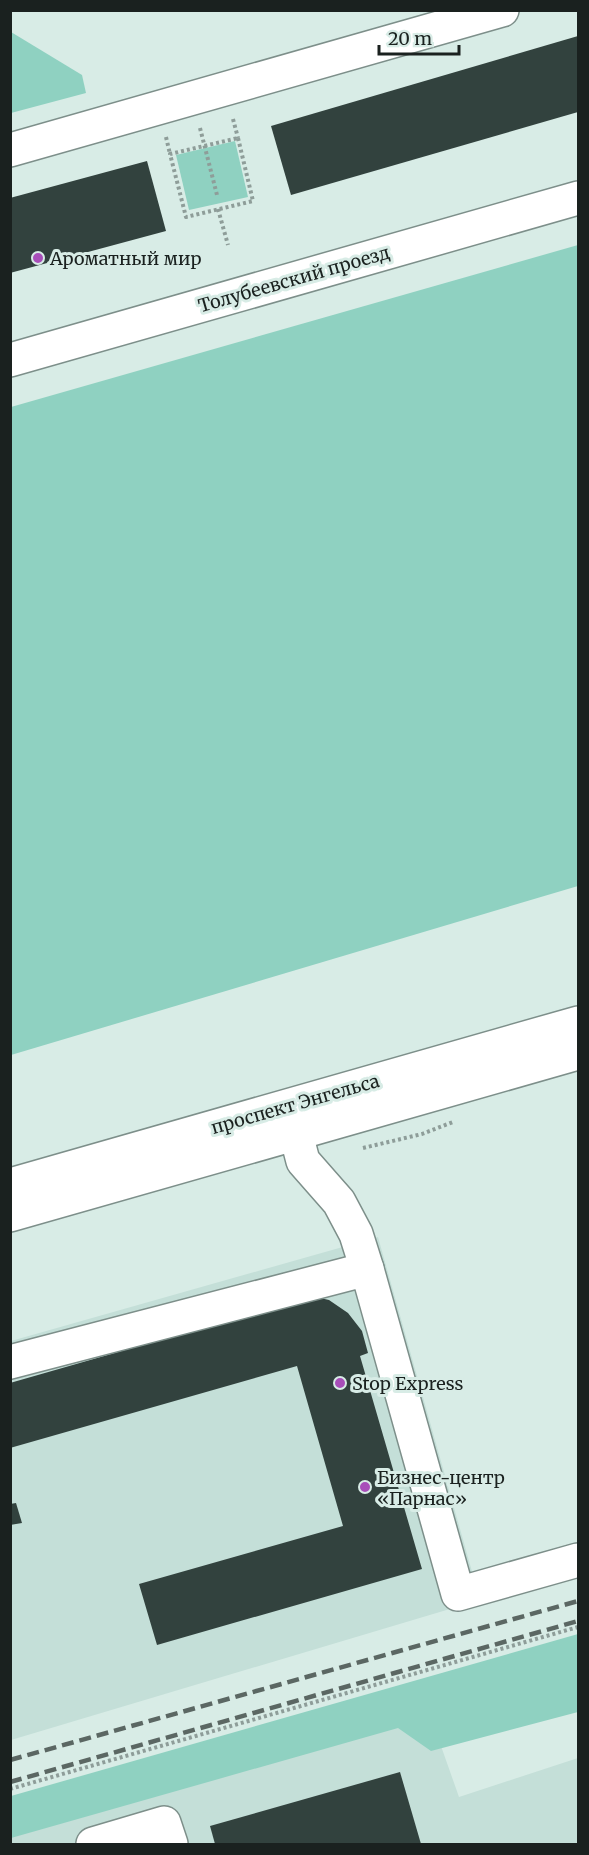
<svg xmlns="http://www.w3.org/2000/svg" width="589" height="1855" font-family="Merriweather,serif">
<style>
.built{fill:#c4dfd8}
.green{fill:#8fd1c1}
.building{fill:#32423e}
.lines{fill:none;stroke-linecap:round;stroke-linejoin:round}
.minor-casing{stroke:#7d8f8a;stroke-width:36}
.major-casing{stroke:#7d8f8a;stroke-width:36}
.path{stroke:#8e9d99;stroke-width:4;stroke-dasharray:3 3;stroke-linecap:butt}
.minor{stroke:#fff;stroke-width:33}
.major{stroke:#fff;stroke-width:33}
.rail{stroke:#5b6763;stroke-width:4.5;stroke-dasharray:12 6;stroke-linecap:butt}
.poi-dot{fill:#a84eb9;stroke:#d8ece6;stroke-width:2}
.labels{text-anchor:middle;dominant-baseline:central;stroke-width:6;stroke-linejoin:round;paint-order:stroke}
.poi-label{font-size:18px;fill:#1a211f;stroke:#d8ece6;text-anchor:start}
.street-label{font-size:18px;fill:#1a211f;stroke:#d8ece6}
</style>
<rect width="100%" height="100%" fill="#d8ece6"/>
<g class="built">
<path d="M378,1237L480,1600L11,1740V1341Z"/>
<path d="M429,1712L459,1797L578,1758V1844H11V1835Z"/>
</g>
<g class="green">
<path d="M11,32L82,75L86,93L11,113Z"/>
<path d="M235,141L248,197L189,210L176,155Z"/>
<path d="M578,245V886L11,1055V407Z"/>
<path d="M578,1634V1712L431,1751L398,1728L11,1838V1796Z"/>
</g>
<g class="building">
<path d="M578,36V112L291,195L271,126Z"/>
<path d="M147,161L166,231L10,273V198Z"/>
<path d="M307,1295L329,1300L348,1313L362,1331L368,1353L360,1356L422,1569L157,1645L139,1584L343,1526L297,1366L10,1448V1383L247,1315Z"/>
<path d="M16,1503L22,1523L10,1525V1504Z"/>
<path d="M400,1772L421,1844H215L210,1826Z"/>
</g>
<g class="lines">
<g class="minor-casing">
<g id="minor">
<path d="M10,150L502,10"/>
<path d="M10,360L578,198"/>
<path d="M296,1134L303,1161L339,1202L356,1234L367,1269"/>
<path d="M10,1362L367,1269L458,1594L578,1560"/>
<path d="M93,1844L164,1823L171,1844"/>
</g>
</g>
<g class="major-casing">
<g id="major">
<path d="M10,1185L578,1023"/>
<path d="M10,1215L578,1053"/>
</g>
</g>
<g class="path">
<path d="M233,119L238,138"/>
<path d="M200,128L217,195"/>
<path d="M166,137L170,154"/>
<path d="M238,138L253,201L186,217L170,154Z"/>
<path d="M218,209L228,245"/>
<path d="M363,1148L422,1134L453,1122"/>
<path d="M10,1789L578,1627"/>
</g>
<use href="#minor" class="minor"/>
<use href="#major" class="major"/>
<g class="rail">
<path d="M10,1760L578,1601"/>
<path d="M10,1782L578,1621"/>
</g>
</g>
<g class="poi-dot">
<circle cx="38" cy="258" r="6"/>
<circle cx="340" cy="1383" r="6"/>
<circle cx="365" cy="1487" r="6"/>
</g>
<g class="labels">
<g class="poi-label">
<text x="50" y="258">Ароматный мир</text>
<text x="352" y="1383">Stop Express</text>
<text x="377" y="1477">Бизнес-центр<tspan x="377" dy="21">«Парнас»</tspan></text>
</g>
<g class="street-label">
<text transform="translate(294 279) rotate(-16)">Толубеевский проезд</text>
<text transform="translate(295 1104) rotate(-16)">проспект Энгельса</text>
</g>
</g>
<rect width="589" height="1855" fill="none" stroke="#1a211f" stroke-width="24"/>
<path d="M379 45v9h80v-9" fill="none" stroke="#1a211f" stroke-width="3"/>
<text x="388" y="45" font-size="18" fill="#1a211f" stroke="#d8ece6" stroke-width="4.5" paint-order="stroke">20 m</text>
</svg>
